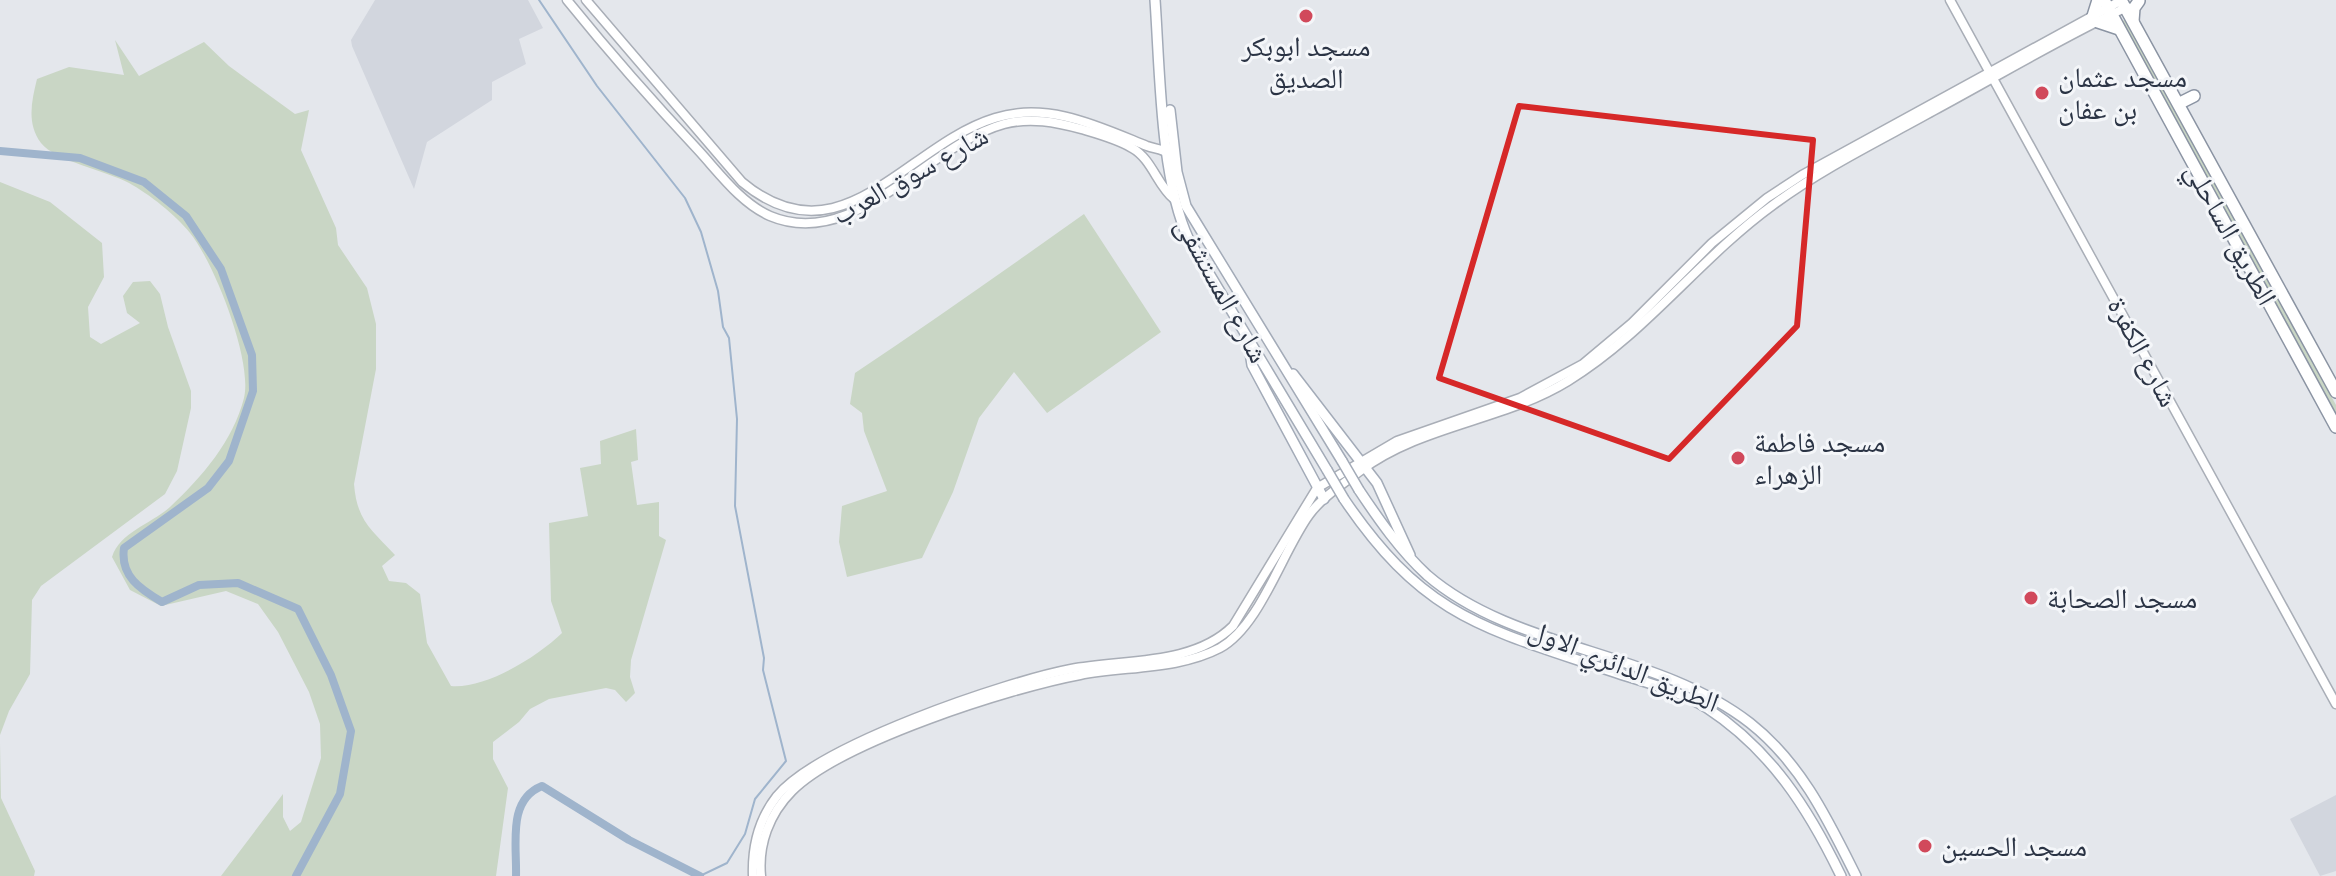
<svg xmlns="http://www.w3.org/2000/svg" width="2336" height="876" font-family="'Fira Sans Condensed','Noto Naskh Arabic',sans-serif">
<style>
.built{fill:#d2d6de}
.green{fill:#c9d6c5}
.lines{fill:none;stroke-linecap:round;stroke-linejoin:round}
.stream{stroke:#9fb4cc;stroke-width:2}
.river{stroke:#9fb4cc;stroke-width:8}
.secondary-casing{stroke:#a9aeb7;stroke-width:11}
.primary-casing{stroke:#a3abb8;stroke-width:12}
.highway-casing{stroke:#8b94a3;stroke-width:14}
.secondary{stroke:#fff;stroke-width:8}
.primary{stroke:#fff;stroke-width:9}
.highway{stroke:#fff;stroke-width:11}
.primary-bridge-casing{stroke:#a3abb8;stroke-width:12;stroke-linecap:butt}
.primary-bridge{stroke:#fff;stroke-width:9}
.marked{fill:none;stroke:#d62828;stroke-width:6;stroke-linejoin:round}
.poi-dot{fill:#d1495b;stroke:#f4f6f9;stroke-width:3}
.labels{text-anchor:middle;dominant-baseline:central;stroke-width:6;stroke-linejoin:round;paint-order:stroke}
.poi-label{font-size:28px;fill:#2b3445;stroke:#f4f6f9;text-anchor:start}
.street-label{font-size:28px;fill:#2b3445;stroke:#f4f6f9}
</style>
<rect width="100%" height="100%" fill="#e4e7ec"/>
<g class="built">
<path d="M375,0H528L543,28L519,39L526,64L492,82V100L427,142L414,189L352,46L351,40Z"/>
<path d="M2336,795V871L2320,876L2290,819Z"/>
</g>
<g class="green">
<path d="M2125,19L2336,405V420L2122,22Z"/>
<path d="M115,40L139,76L204,42L229,66L295,114L309,110L301,150L336,228L338,245L367,288L376,324V369L354,484C357,521 371,529 395,555L382,566L389,581L406,583L420,594L427,643L451,686C486,689 537,657 562,633L551,601L549,523L588,516L580,468L601,464L600,441L636,429L638,460L631,462L637,505L659,502V536L666,540L631,660L630,677L635,693L626,702L615,690L606,688L549,699L530,709L519,722L493,742V759L508,788L496,876H221L283,794V817L290,831L301,822L321,758L320,724L309,692L278,632L258,604L226,591L161,606L130,590L112,557C120,532 151,524 170,507C202,477 233,441 244,398C253,361 214,262 190,233C176,215 149,194 129,183C107,171 55,161 41,143C26,123 32,100 37,79L69,67L124,75Z"/>
<path d="M0,182L50,202L102,243L104,277L88,307L90,337L101,344L140,323L127,313L123,296L133,282L150,281L160,294L168,327L191,391V408L177,471L165,494L41,586L32,600L30,674L9,711L0,735Z"/>
<path d="M1084,214L1161,332L1047,413L1014,372L979,418L953,492L922,558L847,577L839,542L842,506L887,491L864,431L862,413L850,404L855,373C933,321 1008,268 1084,214Z"/>
<path d="M0,743L1,798L35,871L34,876H0Z"/>
</g>
<g class="lines">
<path class="stream" d="M539,0L597,86L685,198L701,232L718,291L723,327L729,338L737,419L735,506L764,658L763,670L786,761L755,799L745,834L727,863L700,876"/>
<g class="river">
<path d="M0,151L80,158L144,182L186,216L221,269L252,355L253,391L229,461L208,488L124,548C120,576 140,589 162,602L199,585L238,583L298,609L331,675L351,731L340,794L296,876"/>
<path d="M516,876C517,844 507,800 542,786L629,840L700,876"/>
</g>
<g class="secondary-casing">
<g id="secondary">
<path d="M567,0C609,52 653,102 699,151C720,174 741,203 770,216C855,252 927,145 1004,124C1030,117 1056,122 1081,129C1098,134 1117,139 1132,148C1152,159 1157,185 1174,199"/>
<path d="M586,0L742,182C841,265 906,145 995,118C1048,101 1100,127 1147,146C1155,149 1163,149 1169,154"/>
<path d="M1950,0L2336,704"/>
<path d="M753,876C752,848 759,819 777,796C819,745 1004,682 1071,669C1123,659 1193,666 1233,626L1317,488L1397,441L1520,398L1583,364L1632,323L1712,243L1767,198L1802,175L2122,0"/>
<path d="M761,876C758,845 769,814 792,791C841,742 1010,688 1080,675C1125,666 1178,670 1220,648C1260,626 1282,552 1309,515C1321,498 1343,484 1360,471C1421,425 1503,421 1568,381C1645,334 1700,258 1773,205C1823,168 1879,141 1933,111C1998,76 2061,38 2127,7"/>
</g>
</g>
<g class="primary-casing">
<g id="primary">
<path d="M1155,0C1160,70 1160,178 1189,240L1327,470"/>
<path d="M1170,110L1177,172L1186,206L1342,461"/>
<path d="M1248,339L1252,365L1324,499"/>
<path d="M1293,374L1377,483L1410,555"/>
<path d="M1359,490C1379,520 1400,550 1427,575C1515,651 1656,650 1750,723C1801,763 1828,820 1856,876"/>
<path d="M1344,499C1424,617 1483,628 1611,671C1643,682 1679,690 1707,708C1771,750 1808,808 1841,876"/>
</g>
</g>
<g class="highway-casing">
<g id="highway">
<path d="M2104,0L2336,427"/>
<path d="M2121,0L2336,392"/>
<path d="M2093,16L2098,0"/>
<path d="M2133,21L2134,8L2139,1"/>
<path d="M2098,22L2119,29"/>
<path d="M2180,103L2194,96"/>
</g>
</g>
<use href="#secondary" class="secondary"/>
<use href="#primary" class="primary"/>
<use href="#highway" class="highway"/>
<g class="primary-bridge-casing">
<g id="primary-bridge">
<path d="M1342,461L1359,490"/>
<path d="M1327,470L1344,499"/>
</g>
</g>
<use href="#primary-bridge" class="primary-bridge"/>
</g>
<path class="marked" d="M1519,106L1813,140L1797,326L1669,459L1439,378Z"/>
<g class="poi-dot">
<circle cx="1306" cy="16" r="8"/>
<circle cx="2042" cy="93" r="8"/>
<circle cx="1738" cy="458" r="8"/>
<circle cx="2031" cy="598" r="8"/>
<circle cx="1925" cy="846" r="8"/>
</g>
<g class="labels">
<g class="poi-label">
<text x="1306" y="46" text-anchor="middle">مسجد ابوبكر<tspan x="1306" dy="32">الصديق</tspan></text>
<text x="2058" y="77">مسجد عثمان<tspan x="2058" dy="32">بن عفان</tspan></text>
<text x="1754" y="442">مسجد فاطمة<tspan x="1754" dy="32">الزهراء</tspan></text>
<text x="2047" y="598">مسجد الصحابة</text>
<text x="1941" y="846">مسجد الحسين</text>
</g>
<g class="street-label">
<text transform="translate(910 175) rotate(-29)">شارع سوق العرب</text>
<text transform="translate(2231 234) rotate(61)">الطريق الساحلي</text>
<text transform="translate(1222 290) rotate(61)">شارع المستشفى</text>
<text transform="translate(2143 352) rotate(62)">شارع الكفرة</text>
<text transform="translate(1624 666) rotate(22)">الطريق الدائري الاول</text>
</g>
</g>
</svg>
